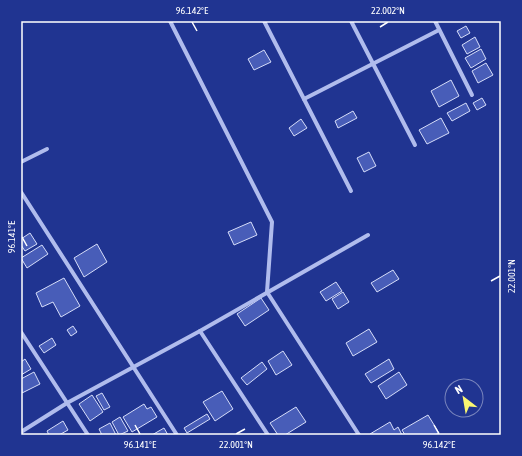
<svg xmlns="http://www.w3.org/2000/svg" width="522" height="456" font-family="'Asap Condensed',sans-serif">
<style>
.building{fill:#485db8;stroke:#d6ddf9}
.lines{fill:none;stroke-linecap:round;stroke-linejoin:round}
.street{stroke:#b0bced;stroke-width:4}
.ticks{fill:none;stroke:#fff;stroke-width:1.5}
.neatline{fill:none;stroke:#fff;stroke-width:1.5}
.ticks-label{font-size:10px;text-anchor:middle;fill:#fff}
</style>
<rect width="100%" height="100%" fill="#203491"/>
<g class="building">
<path d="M466,26L470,33L461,38L457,31Z"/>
<path d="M475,37L480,47L467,54L462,45Z"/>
<path d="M481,49L486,59L471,68L465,58Z"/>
<path d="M264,50L271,62L254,70L248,59Z"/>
<path d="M486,63L493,75L478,83L472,71Z"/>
<path d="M451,80L459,96L439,107L431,91Z"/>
<path d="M482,98L486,105L477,110L473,103Z"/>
<path d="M466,103L470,111L452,121L447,113Z"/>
<path d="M353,111L357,118L338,128L335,121Z"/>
<path d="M441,118L449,133L427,144L419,130Z"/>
<path d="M301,119L307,128L294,136L289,128Z"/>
<path d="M369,152L376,166L364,172L357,158Z"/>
<path d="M251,222L257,235L234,245L228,232Z"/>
<path d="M30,233L37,244L25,251L21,245V239Z"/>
<path d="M97,244L107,262L84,277L74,258Z"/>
<path d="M42,245L48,254L27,268L21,258Z"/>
<path d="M393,270L399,279L377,292L371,283Z"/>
<path d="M64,278L80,306L61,317L53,302L42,307L36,293Z"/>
<path d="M336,282L342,291L326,301L320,292Z"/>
<path d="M343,292L349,302L338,309L332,299Z"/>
<path d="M261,298L269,310L245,326L237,314Z"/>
<path d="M73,326L77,332L71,336L67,330Z"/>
<path d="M369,329L377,342L353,356L346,343Z"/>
<path d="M52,338L56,345L44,353L39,346Z"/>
<path d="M283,351L292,365L276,375L268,361Z"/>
<path d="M25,359L31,369L21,375V362Z"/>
<path d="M389,359L394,369L371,383L365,374Z"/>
<path d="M262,362L267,369L247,385L241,378Z"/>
<path d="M34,372L40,384L22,393L21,379Z"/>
<path d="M399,372L407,385L386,399L378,386Z"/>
<path d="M222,391L233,409L215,421L203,402Z"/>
<path d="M102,393L110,407L104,410L96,396Z"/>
<path d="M92,395L103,412L90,421L79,404Z"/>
<path d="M144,404L147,409L151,407L157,417L132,432L123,417Z"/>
<path d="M296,407L306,422L285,435H278L270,423Z"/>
<path d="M207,414L210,419L187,433L184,428Z"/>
<path d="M428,415L439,433L435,435H405L402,430Z"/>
<path d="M120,417L128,431L119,435L112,422Z"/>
<path d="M63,421L68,430L59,435H49L47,431Z"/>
<path d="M390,422L394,430L398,427L402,435H370V434Z"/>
<path d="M110,423L116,435H102L99,429Z"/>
<path d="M164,428L168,435H152Z"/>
</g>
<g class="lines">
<g class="street">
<path d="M170,21L272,222L267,292L359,435"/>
<path d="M264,21L351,191"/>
<path d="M351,21L415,145"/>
<path d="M435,21L472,95"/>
<path d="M304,99L439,30"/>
<path d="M21,162L47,149"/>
<path d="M21,192L177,435"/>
<path d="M200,331L268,435"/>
<path d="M21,332L88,435"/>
<path d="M21,432L67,403L200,331L368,235"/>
</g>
</g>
<path class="ticks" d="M192,22L197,31M380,27L388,22M22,237L27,246M491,281L500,276M135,425L140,434M434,425L439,434M236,434L245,429"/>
<rect width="522" height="456" fill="none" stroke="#203491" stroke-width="44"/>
<g transform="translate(464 398) rotate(329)"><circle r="19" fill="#203491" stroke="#7985bd"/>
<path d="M0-3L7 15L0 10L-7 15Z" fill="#faf671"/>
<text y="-6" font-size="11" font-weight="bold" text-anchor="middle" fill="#ffffff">N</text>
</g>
<rect x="22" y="22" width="478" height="412" class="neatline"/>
<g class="ticks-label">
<text x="192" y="14">96.142°E</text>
<text x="388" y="14">22.002°N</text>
<text transform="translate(11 237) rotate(-90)" y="4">96.141°E</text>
<text transform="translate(511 276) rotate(-90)" y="4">22.001°N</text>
<text x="140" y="448">96.141°E</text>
<text x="236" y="448">22.001°N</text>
<text x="439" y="448">96.142°E</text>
</g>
</svg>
